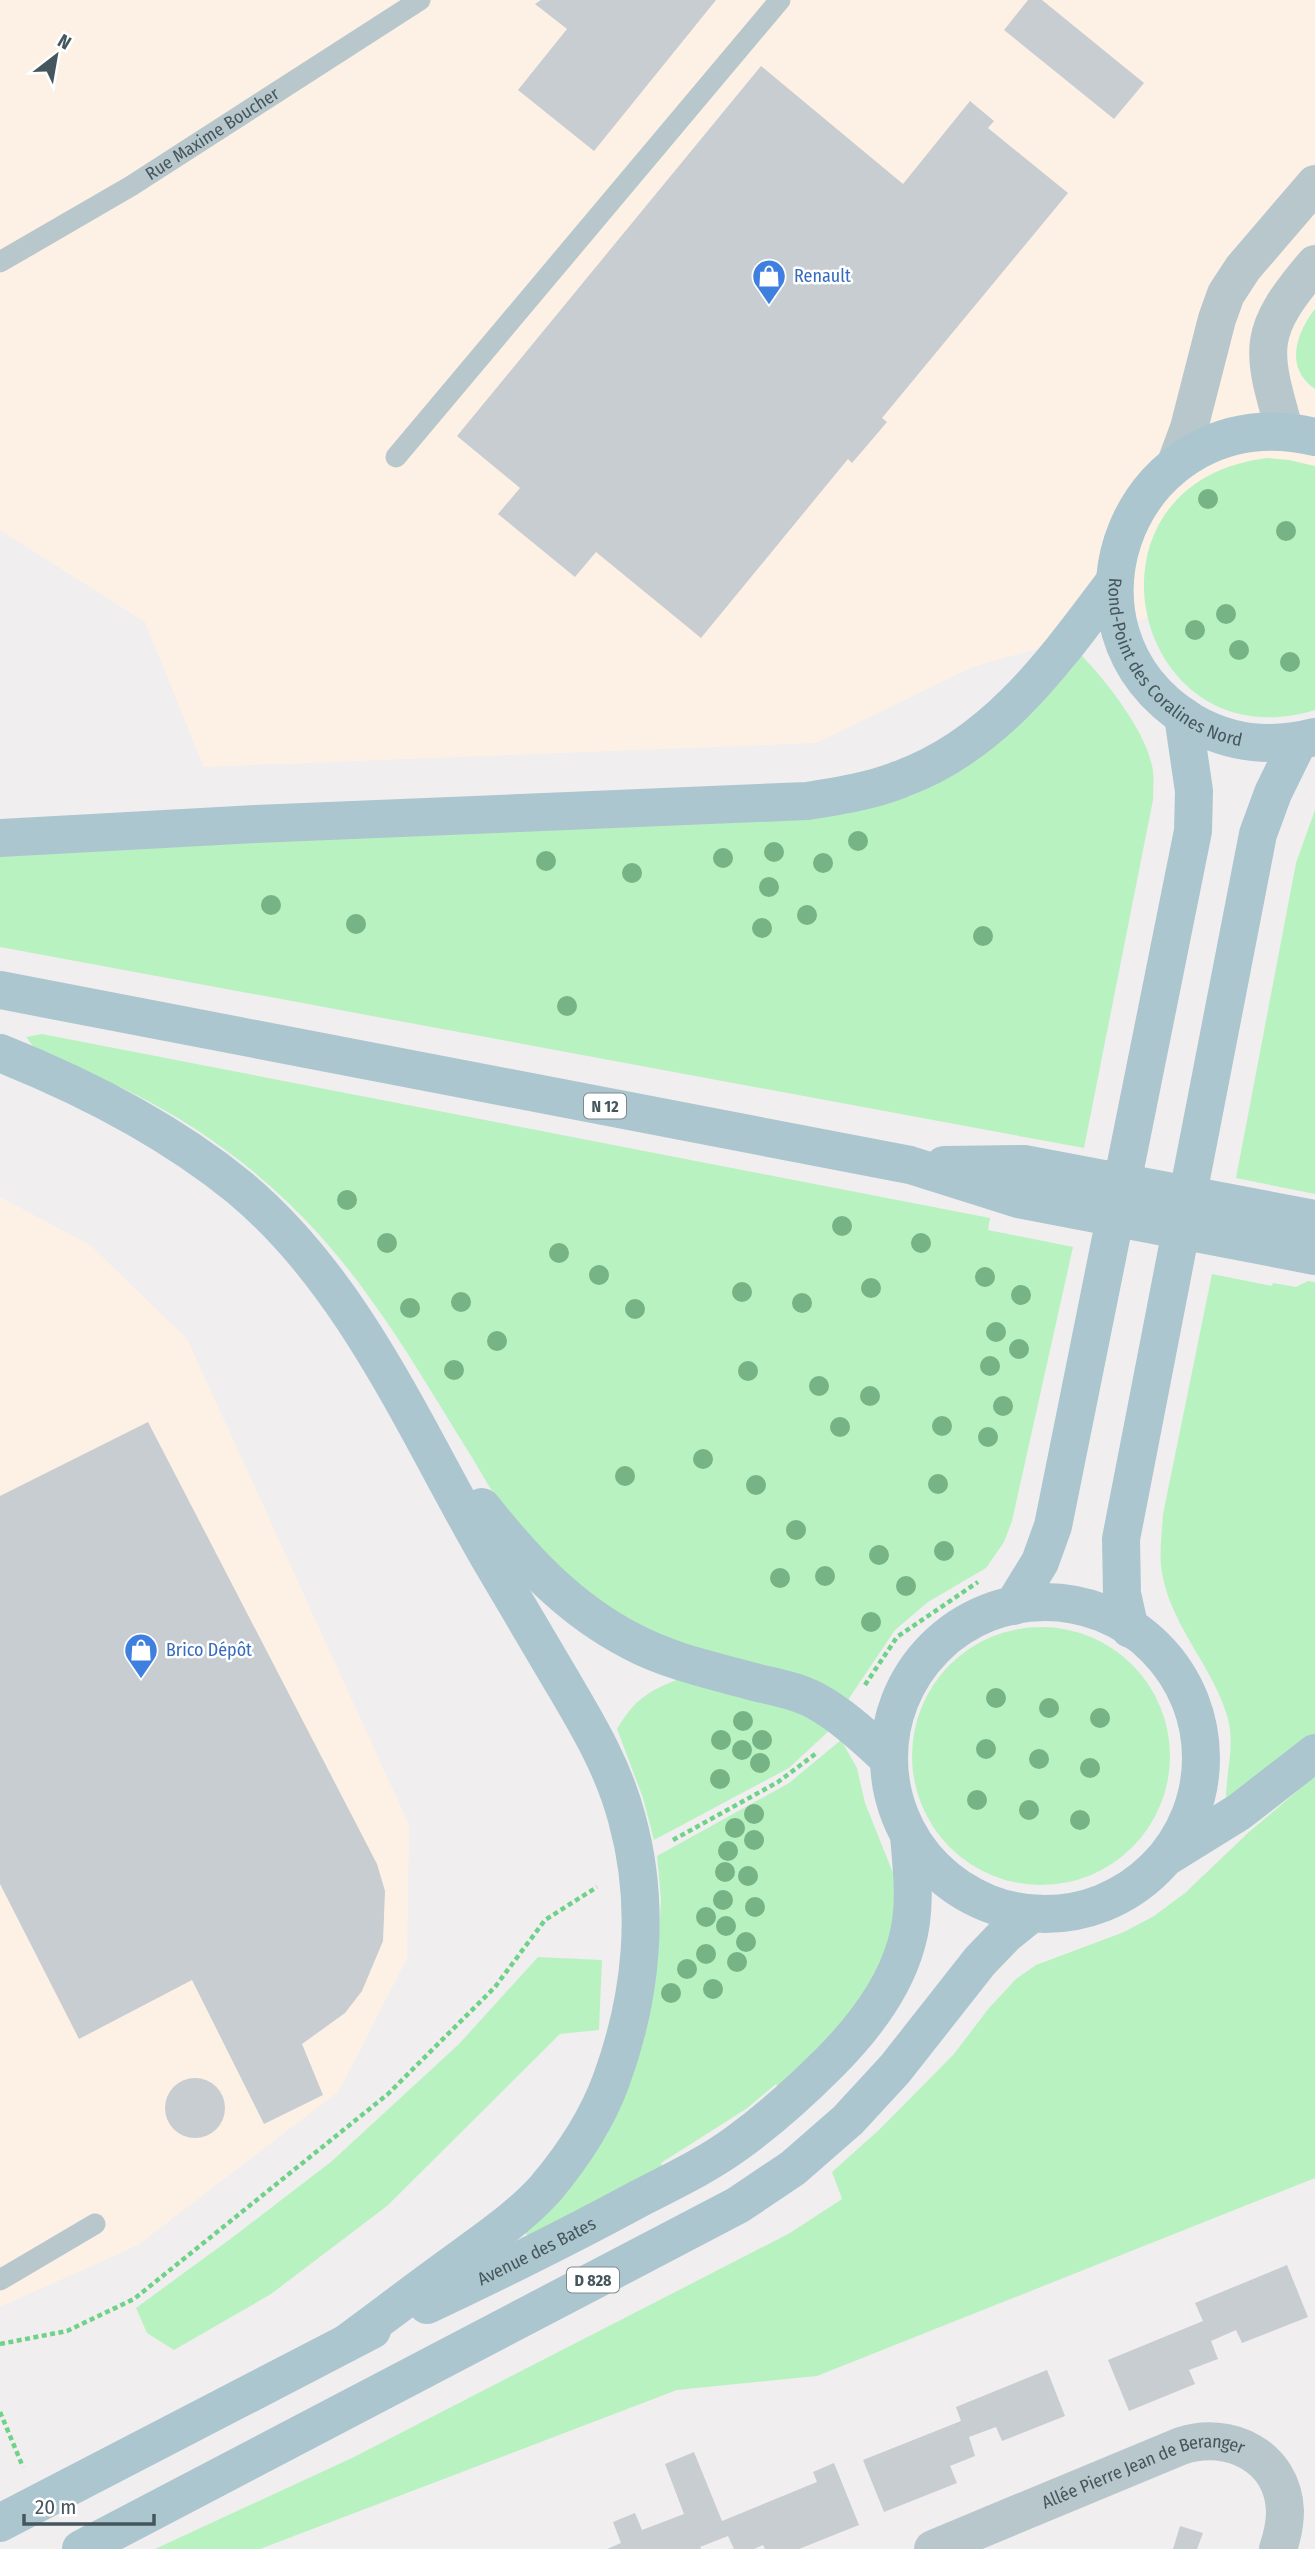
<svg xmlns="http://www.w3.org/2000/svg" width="1315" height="2549" font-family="'Fira Sans Condensed',sans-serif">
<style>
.commercial{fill:#fdf1e6}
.green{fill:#b9f2c1}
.building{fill:#c7cdd1}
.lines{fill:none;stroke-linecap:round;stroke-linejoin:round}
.path{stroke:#6fd289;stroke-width:4.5;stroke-dasharray:5 3.5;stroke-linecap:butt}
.service{stroke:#b8c7cc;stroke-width:21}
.minor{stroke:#b8c7cc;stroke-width:38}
.tertiary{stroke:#b8c7cc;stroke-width:38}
.primary{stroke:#acc6cf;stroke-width:38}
.tree{fill:#76b385}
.labels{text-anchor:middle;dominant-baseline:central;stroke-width:5;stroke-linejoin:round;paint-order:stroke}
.shield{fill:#fff;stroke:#7d898e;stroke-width:2}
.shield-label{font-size:16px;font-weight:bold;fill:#45575d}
.street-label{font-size:18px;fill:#45575d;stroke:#fff}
.shop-label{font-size:18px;fill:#366cbe;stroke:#fff;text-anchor:start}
</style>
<rect width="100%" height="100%" fill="#f1eeef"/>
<g class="commercial">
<path d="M0,0H1315V586L1282,580L972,667L816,743L204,767L145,622L0,530Z"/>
<path d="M0,1197L90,1245L187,1339L409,1825L407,1958L339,2091L138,2245L0,2307Z"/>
</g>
<g class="green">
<path d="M1315,309V389C1284,368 1296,333 1315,309Z"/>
<path d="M1267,458L1289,460L1315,466V710C1132,766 1066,483 1267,458Z"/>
<path d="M1080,654C1105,679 1143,728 1151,762C1155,774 1153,787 1153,800L1084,1148L0,947V851L856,809Z"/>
<path d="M1315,810V1194L1236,1178L1296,863Z"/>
<path d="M42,1034L990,1218L988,1230L1073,1247L1012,1521L1004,1542L986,1568L928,1602L895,1630L848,1700C757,1670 640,1645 569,1577C547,1557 524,1533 506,1510C491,1492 480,1470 468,1451C436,1400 405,1346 369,1297C307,1209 226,1139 130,1092C99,1076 67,1064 36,1050L26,1037Z"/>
<path d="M1212,1274L1272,1286L1273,1283L1296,1287L1308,1281L1315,1282V1736L1226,1799C1226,1770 1235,1749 1228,1719C1214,1668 1174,1630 1163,1578C1158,1557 1162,1535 1163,1514Z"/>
<circle cx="1041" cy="1756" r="129"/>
<path d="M679,1679L771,1699L832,1728L789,1768L654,1840L643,1798L617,1729C634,1700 648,1691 679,1679Z"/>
<path d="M841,1740L857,1768L865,1803L893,1873L895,1898L892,1927L887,1950L860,2005L783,2092L776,2084L746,2109L661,2163L664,2171L535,2240L521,2231L658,1950L661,1899L657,1856L789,1783Z"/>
<path d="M1315,1776V2178L817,2376L677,2390L260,2549H155L352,2458L790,2233L842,2199L832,2172L880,2129L954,2054L989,2008L1016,1979L1036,1965L1124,1932L1154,1916L1185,1893L1249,1832Z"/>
<path d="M538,1957L602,1960L599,2030L560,2034L387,2206L271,2294L174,2350L147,2333L136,2308L233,2237L332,2161L459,2044Z"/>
</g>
<g class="building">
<path d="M541,0H716L594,151L518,90L567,29L535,4Z"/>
<path d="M1028,0H1042L1144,83L1114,119L1004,30Z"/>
<path d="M761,66L903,184L970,101L994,121L988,128L1068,193L882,418L887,422L876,435L852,463L848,459L701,638L596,552L575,577L498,514L520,488L457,436Z"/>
<path d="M148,1422L377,1864L385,1891L383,1941L362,1991L345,2013L302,2044L323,2095L264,2124L192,1980L79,2039L0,1884V1496Z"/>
<circle cx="195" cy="2108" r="30"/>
<path d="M1287,2265L1308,2317L1242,2343L1236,2330L1211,2341L1218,2359L1189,2370L1195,2384L1129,2411L1108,2360L1203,2321L1195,2303Z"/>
<path d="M1047,2370L1065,2416L1002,2441L996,2427L969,2437L975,2456L950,2466L957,2483L884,2512L863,2460L961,2421L956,2407Z"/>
<path d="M694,2452L722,2521L817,2482L813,2472L834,2463L859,2525L799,2549H765L763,2545L754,2549H734L728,2536L700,2547L701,2549H607L621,2543L613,2522L635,2513L642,2530L684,2514L665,2464Z"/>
<path d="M1180,2526L1203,2533L1197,2549H1173Z"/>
</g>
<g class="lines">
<g class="path">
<path d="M865,1685L897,1637L978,1582"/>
<path d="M673,1840L778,1782L818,1752"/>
<path d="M0,2344L67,2331L134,2299L388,2094L495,1987L545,1920L597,1887"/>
<path d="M0,2412L23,2467"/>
</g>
<g class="service">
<path id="s1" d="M0,262L131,186L420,0"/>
<path d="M396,457L780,0"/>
<path d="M0,2280L95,2224"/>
</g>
<path class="minor" id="s2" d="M933,2549L1181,2446C1229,2430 1283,2456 1285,2511C1285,2524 1282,2537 1278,2549"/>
<g class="tertiary">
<path d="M1285,432C1261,348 1256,333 1315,264"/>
<path d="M1176,463L1189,428L1217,319L1226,294L1243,268L1315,184"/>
</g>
<g class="primary">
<path id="s3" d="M1315,437C1134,394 1037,628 1192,722C1230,744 1273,748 1315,737"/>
<path d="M0,838L256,824L807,801C839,796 871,791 901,779C997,744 1056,659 1115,581"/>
<path d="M0,990L910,1165L1018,1199L1315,1256"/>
<path d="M0,1053C85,1087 169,1130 240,1188C356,1285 416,1432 491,1561C515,1602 539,1642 563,1683C589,1727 614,1769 627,1819C651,1906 642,1997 611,2081C597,2119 572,2157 546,2188C522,2215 491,2236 463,2257C424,2285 386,2314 348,2342"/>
<path d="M944,1165L1024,1164L1315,1219"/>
<path d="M482,1507C524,1560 569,1609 631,1641C670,1662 715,1671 758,1683C776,1687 797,1691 814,1700C842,1715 865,1737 889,1759"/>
<circle cx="1045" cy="1758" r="156"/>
<path d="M1013,1606L1040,1562L1053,1526L1193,831L1194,791L1183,716"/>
<path d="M1130,1629L1122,1594L1121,1539L1258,834L1273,793L1298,742"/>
<path d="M1168,1856L1239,1812L1315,1753"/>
<path id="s4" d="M427,2305C499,2271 570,2236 640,2198C673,2181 707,2165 737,2143C770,2119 800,2092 829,2063C862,2030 893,1991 906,1945C917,1909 912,1872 909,1835"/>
<path d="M0,2523L372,2330"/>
<path d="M81,2549L738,2205L793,2168L848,2120L895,2069L980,1961L1005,1935L1031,1914"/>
</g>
</g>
<g class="tree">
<circle cx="1208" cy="499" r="10"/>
<circle cx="1286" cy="531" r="10"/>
<circle cx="1226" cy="614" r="10"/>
<circle cx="1195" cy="630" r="10"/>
<circle cx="1239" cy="650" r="10"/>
<circle cx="1290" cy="662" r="10"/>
<circle cx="858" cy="841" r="10"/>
<circle cx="774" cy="852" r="10"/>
<circle cx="723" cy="858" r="10"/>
<circle cx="546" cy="861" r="10"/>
<circle cx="823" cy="863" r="10"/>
<circle cx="632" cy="873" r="10"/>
<circle cx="769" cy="887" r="10"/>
<circle cx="271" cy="905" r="10"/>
<circle cx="807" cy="915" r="10"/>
<circle cx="356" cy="924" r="10"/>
<circle cx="762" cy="928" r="10"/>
<circle cx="983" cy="936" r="10"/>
<circle cx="567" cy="1006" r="10"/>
<circle cx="347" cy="1200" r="10"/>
<circle cx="842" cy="1226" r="10"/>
<circle cx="387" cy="1243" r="10"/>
<circle cx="921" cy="1243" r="10"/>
<circle cx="559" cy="1253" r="10"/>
<circle cx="599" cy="1275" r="10"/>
<circle cx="985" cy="1277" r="10"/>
<circle cx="871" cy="1288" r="10"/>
<circle cx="742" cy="1292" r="10"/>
<circle cx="1021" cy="1295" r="10"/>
<circle cx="461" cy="1302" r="10"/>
<circle cx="802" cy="1303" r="10"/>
<circle cx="410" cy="1308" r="10"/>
<circle cx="635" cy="1309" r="10"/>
<circle cx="996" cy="1332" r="10"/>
<circle cx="497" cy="1341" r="10"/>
<circle cx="1019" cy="1349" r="10"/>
<circle cx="990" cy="1366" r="10"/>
<circle cx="454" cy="1370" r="10"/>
<circle cx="748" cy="1371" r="10"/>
<circle cx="819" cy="1386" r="10"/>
<circle cx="870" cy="1396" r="10"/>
<circle cx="1003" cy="1406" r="10"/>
<circle cx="942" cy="1426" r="10"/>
<circle cx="840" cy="1427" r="10"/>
<circle cx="988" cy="1437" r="10"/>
<circle cx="703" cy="1459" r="10"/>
<circle cx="625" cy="1476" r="10"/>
<circle cx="938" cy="1484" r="10"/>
<circle cx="756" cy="1485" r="10"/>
<circle cx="796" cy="1530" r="10"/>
<circle cx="944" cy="1551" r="10"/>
<circle cx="879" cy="1555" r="10"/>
<circle cx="825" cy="1576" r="10"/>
<circle cx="780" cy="1578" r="10"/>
<circle cx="906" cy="1586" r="10"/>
<circle cx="871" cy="1622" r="10"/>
<circle cx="996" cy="1698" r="10"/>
<circle cx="1049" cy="1708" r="10"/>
<circle cx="1100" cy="1718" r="10"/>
<circle cx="743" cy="1721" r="10"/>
<circle cx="721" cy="1740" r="10"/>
<circle cx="762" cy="1740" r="10"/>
<circle cx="986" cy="1749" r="10"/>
<circle cx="742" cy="1750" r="10"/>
<circle cx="1039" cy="1759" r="10"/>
<circle cx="760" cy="1763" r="10"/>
<circle cx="1090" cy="1768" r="10"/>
<circle cx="720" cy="1779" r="10"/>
<circle cx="977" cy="1800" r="10"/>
<circle cx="1029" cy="1810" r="10"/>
<circle cx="754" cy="1814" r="10"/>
<circle cx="1080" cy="1820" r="10"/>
<circle cx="735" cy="1828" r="10"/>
<circle cx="754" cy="1840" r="10"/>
<circle cx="728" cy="1851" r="10"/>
<circle cx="725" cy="1872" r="10"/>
<circle cx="748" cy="1876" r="10"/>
<circle cx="723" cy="1900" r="10"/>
<circle cx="755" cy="1907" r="10"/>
<circle cx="706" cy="1917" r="10"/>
<circle cx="726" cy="1926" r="10"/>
<circle cx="746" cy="1942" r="10"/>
<circle cx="706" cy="1954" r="10"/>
<circle cx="737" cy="1962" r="10"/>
<circle cx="687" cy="1969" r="10"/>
<circle cx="713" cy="1989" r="10"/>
<circle cx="671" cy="1993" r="10"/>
</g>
<defs>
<g id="shop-pin" transform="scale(1.75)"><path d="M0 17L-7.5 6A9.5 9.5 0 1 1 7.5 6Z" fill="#3f7fe0" stroke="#fff"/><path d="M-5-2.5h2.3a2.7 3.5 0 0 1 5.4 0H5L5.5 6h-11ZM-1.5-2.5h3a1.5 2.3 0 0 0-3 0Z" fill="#fff"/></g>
</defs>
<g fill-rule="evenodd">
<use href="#shop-pin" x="769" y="276"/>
<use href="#shop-pin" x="141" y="1650"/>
</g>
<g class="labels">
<g class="shield">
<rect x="584" y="1093.5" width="42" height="25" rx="5"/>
<rect x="567" y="2267.5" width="52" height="25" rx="5"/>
</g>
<g class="shield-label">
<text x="605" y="1106">N 12</text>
<text x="593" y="2280">D 828</text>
</g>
<g class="street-label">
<text stroke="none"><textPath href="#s1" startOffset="248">Rue Maxime Boucher</textPath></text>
<text stroke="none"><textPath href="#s3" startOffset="392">Rond-Point des Coralines Nord</textPath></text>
<text stroke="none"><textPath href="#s4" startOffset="122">Avenue des Bates</textPath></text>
<text stroke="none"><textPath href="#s2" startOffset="226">Allée Pierre Jean de Beranger</textPath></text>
</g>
<g class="shop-label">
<text x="794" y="276">Renault</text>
<text x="166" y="1650">Brico Dépôt</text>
</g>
</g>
<g transform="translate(56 56) rotate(31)" stroke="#ffffff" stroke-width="5" paint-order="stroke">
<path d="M0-5L12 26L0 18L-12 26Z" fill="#45575d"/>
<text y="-10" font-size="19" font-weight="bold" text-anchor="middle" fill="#45575d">N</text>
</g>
<path d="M24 2514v10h130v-10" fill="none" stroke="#45575d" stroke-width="3.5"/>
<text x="35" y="2514" font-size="21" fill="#45575d" stroke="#ffffff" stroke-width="5" paint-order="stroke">20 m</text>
</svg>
